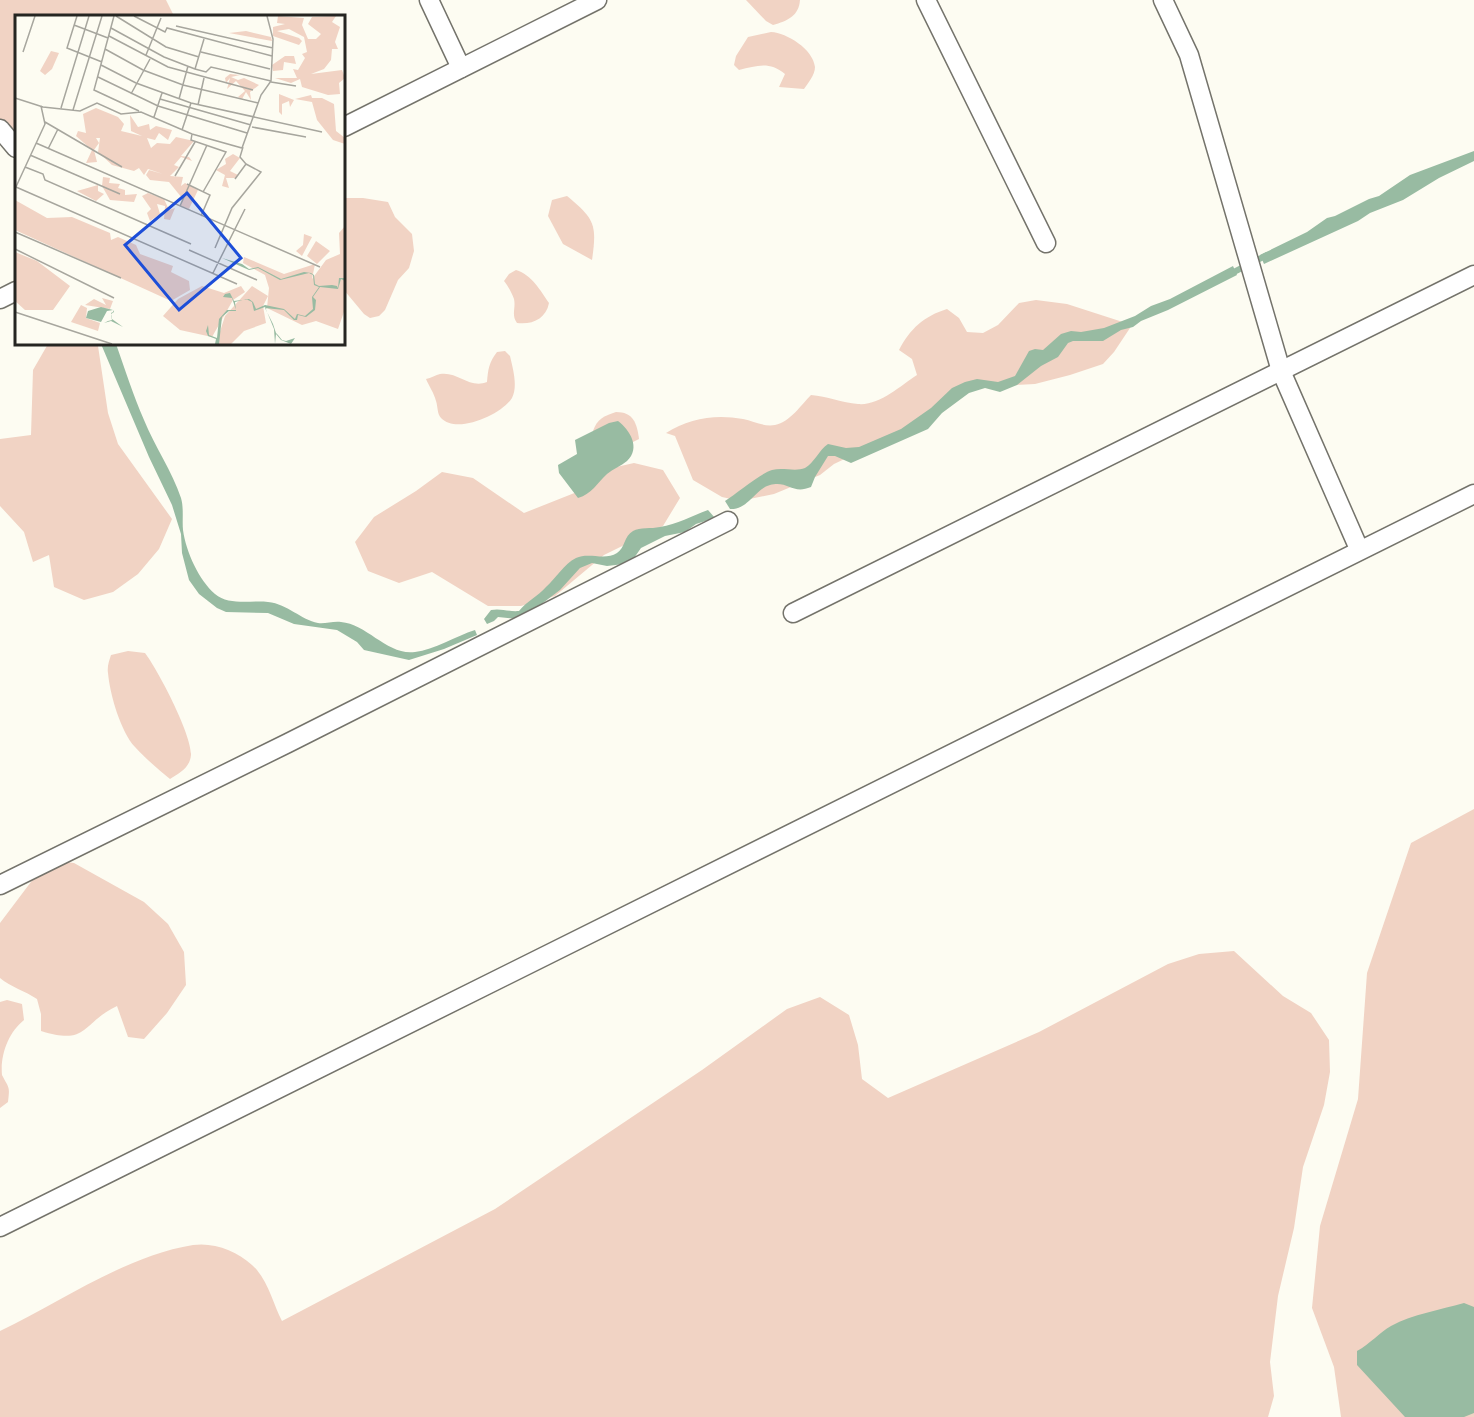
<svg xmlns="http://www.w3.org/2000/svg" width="1474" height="1417" font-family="Georgia,serif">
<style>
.green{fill:#f1d3c4}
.water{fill:#98bba2}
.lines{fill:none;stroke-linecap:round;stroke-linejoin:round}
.stream{stroke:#98bba2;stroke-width:6}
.minor-casing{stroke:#74736b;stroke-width:21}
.minor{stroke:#fff;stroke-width:18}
.inset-road{fill:none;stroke:#a7a69e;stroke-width:1.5}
.view{fill:#1d4ed8;fill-opacity:0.15;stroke:#1d4ed8;stroke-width:3}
.inset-edge{fill:none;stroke:#252521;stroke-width:3}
</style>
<rect width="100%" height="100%" fill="#fdfcf2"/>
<g class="green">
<path d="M0,0H166L174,16H16V133L0,131Z"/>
<path d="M746,0H800C799,16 787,21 773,25L766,21Z"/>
<path d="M771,32C787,33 813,49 815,67C815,75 808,83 804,89L779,87L785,74C769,61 757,66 739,70L734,65L736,56L748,37Z"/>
<path d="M567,196C595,219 597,225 592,260L563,244L548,216L552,200Z"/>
<path d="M344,198H363L388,202L395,217L412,234L414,251L409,268L398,280L385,310L379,316L370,318L364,314L344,290Z"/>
<path d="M516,270C532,275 540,290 549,303C546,319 532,325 517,323C511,315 516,308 514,299C512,293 508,286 504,281L509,274Z"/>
<path d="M1036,300L1067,304L1132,325L1114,352L1103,364L1070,375L1035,384L984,387L966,391L910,428L834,464L820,475L774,494L740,501L722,497L693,480L675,436L666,433C689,418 716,414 743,419C754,421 763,427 775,425C790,422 801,405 811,395C827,396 842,403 858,404C879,406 900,386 917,375L912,359L899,350C910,329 924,316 947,309L959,318L967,332L983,333L998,325L1019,303Z"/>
<path d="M48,344H95L98,346L108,413L118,444L172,519L159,549L138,574L113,592L84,600L54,587L49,555L33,562L24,532L0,506V439L31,435L33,370Z"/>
<path d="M505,351L510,356C513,369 518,386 512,398C502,414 457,435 441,418C437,414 438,407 436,401C434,393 429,386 426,379C431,378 436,375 440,374C458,371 469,389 487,382C488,370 489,362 497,352Z"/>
<path d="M616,412C633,412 637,423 639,439L631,443L593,431C597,419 604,416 616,412Z"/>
<path d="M634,463L663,470L680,498L663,526L604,555L555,596L521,606H488L432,572L399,583L368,571L355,542L374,517L416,491L442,472L473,478L524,513L582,490L603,470Z"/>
<path d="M128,651L145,653C158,670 192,735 191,755C190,768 179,773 170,779C158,769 146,759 135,747C121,732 110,695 108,673C107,667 109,661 111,655Z"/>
<path d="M1474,809V1417H1341L1334,1367L1312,1308L1320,1226L1358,1099L1367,973L1411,843Z"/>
<path d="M58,861L74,863L144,902L168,924L184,952L186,985L167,1013L144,1039L128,1037L117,1006C81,1023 89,1046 41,1031V1014L37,999C25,991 11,987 0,978V923L43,866Z"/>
<path d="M1234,951L1283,996L1311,1013L1329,1040L1330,1072L1324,1105L1303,1167L1294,1228L1278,1296L1270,1362L1274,1396L1268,1417H0V1331C61,1302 125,1256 193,1245C214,1242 237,1251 252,1265C268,1279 273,1304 282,1321L495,1209L702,1070L787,1009L820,997L849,1015L858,1045L862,1079L888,1098L1039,1032L1168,964L1199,954Z"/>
<path d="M7,1000L22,1004L24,1020C9,1032 0,1054 2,1075C9,1089 10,1085 8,1102L0,1108V1002Z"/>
</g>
<g class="water">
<path d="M1474,151V161L1439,178L1403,200L1370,213L1358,221L1264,264L1260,255L1307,232L1327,218L1335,216L1369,199L1379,196L1410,175Z"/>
<path d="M1233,266L1237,275L1168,310L1141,321L1133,327L1121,330L1103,341H1073L1068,343L1058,357L1041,366L1017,385L1000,392L985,388L969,393L942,413L928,429L851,463L835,456H828L815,477L811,487C792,495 788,480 770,485C755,489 748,510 730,509L725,501C736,494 761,473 772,470C783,467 795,472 805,468C814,463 819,450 828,444L846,448L859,447L901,429L931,408L952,388L965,382L977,379L998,382L1015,376L1029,351L1035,349L1043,350L1061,334L1071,331L1081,332L1104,328L1135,316L1151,306L1170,299Z"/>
<path d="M101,344H116C125,369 133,395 144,420C155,447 172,471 181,498C184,508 182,520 183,530C186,552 199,580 215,594C229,606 252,600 268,602C288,604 301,620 318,623C325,624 333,621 341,622C367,624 388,656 415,652C434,650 456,636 475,630L477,635L444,649L409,660L364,650L357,642L337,630L294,624L268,613L226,612L217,608L199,594L189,580L182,553L181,534L172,505L149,457Z"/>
<path d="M618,421C630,430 641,448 627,461C621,466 613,469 607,474C597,483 592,494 578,498L559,473L558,465L577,454L575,440L609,423Z"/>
<path d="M708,510L715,518L696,524L685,532L665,536L641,548L634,558L624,564L607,566L592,563L580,568L560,590L531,612L516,619L498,617L494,621L487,624L484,619L491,610C501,608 509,612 519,611C527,601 538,596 546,587C556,578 564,564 576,558C589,552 605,561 617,553C625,548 624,536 633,531C640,527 651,529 660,527C677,524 692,516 708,510Z"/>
<path d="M1464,1303L1474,1307V1413L1464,1417H1405L1357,1365V1351C1370,1344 1380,1332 1391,1326C1413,1314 1440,1310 1464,1303Z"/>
</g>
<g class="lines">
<path class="stream" d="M1228,275L1267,255"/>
<g class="minor-casing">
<g id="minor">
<path d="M429,0L461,68"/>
<path d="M926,0L1046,243"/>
<path d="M1163,0L1189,55L1281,371L1359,549"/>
<path d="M344,127L597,0"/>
<path d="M0,129L16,148"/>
<path d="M0,299L16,291"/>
<path d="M793,613L1474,275"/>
<path d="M0,885L288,743L728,521"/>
<path d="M0,1227L1474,494"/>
</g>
</g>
<use href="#minor" class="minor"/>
</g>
<g transform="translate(15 15)">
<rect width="330" height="330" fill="#fdfcf2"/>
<path d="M263,1L289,3L287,10L293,24H301L306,19L293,9L297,2L321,1L317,7L325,12L320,27L323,34H317L316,45L309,54L296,59L327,55L330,63L324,68L325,79L313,80L287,72L285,64L276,68L260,63H282L278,54L283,55L290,43L287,39L292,37L289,22L274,14L262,16L284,23L287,26L284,30L258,21V12L270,9L262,8ZM231,16L256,22L257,26L214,18ZM36,36L44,38L37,54L30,60L25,56ZM270,41H279L281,49L269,47L268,55L258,56L257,50ZM215,59L225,60L216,62L223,65L229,63L244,70L235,77L236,85L231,77L227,84L223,82L230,76L221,66L212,74L215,63L211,68L210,63ZM264,79L279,85L275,92L274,86L267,89V100L264,97ZM296,80L297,83H293H307L319,89L321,116L330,123V129L318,125L302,105L297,87L280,84ZM81,93L103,102L109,109L106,116L127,121L116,116L115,100L123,112L134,109L135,115L141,111L157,115L153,125L144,118L140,125L132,123L136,133L142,128L155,129L161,122L179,126L166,141L174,142L177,146L166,142L159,150L164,152L155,161L168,162L166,171L170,168L183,175L174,194L166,191L167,183L154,167L135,165L131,160L134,155L148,159L133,154L129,160L124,153L119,156L97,150L83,137L85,123H81L84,128L79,135L82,147L71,148L77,135L61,121L63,116L71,118L68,99ZM218,139L225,143L215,156L223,160L221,163H211L214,173L207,171L210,160L201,155L211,149L210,144ZM88,162L95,163L94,168L105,169L103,173L110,175V180L122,179L119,187L95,185L87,171ZM83,170V176L89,179L81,186L62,176ZM133,178L149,184L154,195L160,193L155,205L149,204L150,191L142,189L145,199L135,206L132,198L136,194L127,181ZM0,185L32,203L57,202L95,218L96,225L103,222L121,230L125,239L158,251L156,257L174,266L175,275L156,286L0,215ZM330,211V294L323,314L301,306L287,310L252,293L254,273L250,260L228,248L229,242L269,259L300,249L297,264L311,245L325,239L324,218ZM289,219L297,222L287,241L281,236L288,230ZM301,226L315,236L302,249L292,241ZM0,237L22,246L55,271L38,295H10L0,286ZM187,271L209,278L226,271L230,277L218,285L197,322L165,315L148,301L163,284ZM237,271L253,281L248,291L251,308L229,316L216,329H201L210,301ZM87,283L98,286L95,294L70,290L79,284L91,290ZM66,290L72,293L71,303L85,308L83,316L56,307Z" fill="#f1d3c4"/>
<path d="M207,243L227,249L234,254L243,252L266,264L289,257L296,258L299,260L300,269L304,271L317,270L322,271L323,273L324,263H330V266L326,264L323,274L305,272L298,282L301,285L300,295L291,302L283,300L282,305H279L269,295L250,293L258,309L261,318L263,320L267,325L271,326L280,323L276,329L266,325L261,319L260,329L259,314L250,292L239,296L237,287L231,284L220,287L221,296H214L207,302L204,329H200L201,324L193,321L191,316L193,310L194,320L202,323L204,304L212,295H221L217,283L208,282L210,279L215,278L219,286L234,284L238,287L241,294L250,290L269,294L280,304L282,299L290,301L298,294L297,282L304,272L299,270L298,260L294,258L265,265L243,253L234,255ZM86,292L98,295L99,297L96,299L97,304L108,312L96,306L89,308L87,309L93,306L97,305L96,301V298L98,297V295L92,296L86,307L71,303L73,296Z" fill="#98bba2"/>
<path class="inset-road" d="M62,1L52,33L87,47M99,1L79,75L124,96M101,1L151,32L184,42M119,1L150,17L152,13L257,41M59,10L93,23M161,11L258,33M96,13L149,42L180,54L191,57L196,52L256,66M94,21L153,52L238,75M90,34L128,55L168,70L243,88M8,37L20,1M186,37L255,54M131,40L146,3M86,50L121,68L176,88L307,117M180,54L189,24M83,62L143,91L232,118M256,67L281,71M116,79L135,44M0,83L28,92L65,96L82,88L106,99L126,97L177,119L227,133L246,80L256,66L258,24L252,1M145,84L236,110M164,84L173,51M183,90L189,63M46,93L74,1M58,95L87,1M139,102L147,78M30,107L107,152M237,112L291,122M167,115L176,88M177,119L176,125L211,137L188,177M21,128L305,252M33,134L43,114M15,140L105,179M10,152L28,159L30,165L176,229M160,161L180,127M220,164L231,149L225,142L228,132M172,169L195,180L186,201M1,172L222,269M0,174L30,109L26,91M165,191L192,130M0,217L106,263M200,233L217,193L246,157L231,149M0,234L99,283M174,235L242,265M198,258L230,194M0,297L97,329"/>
<path class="view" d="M172,178L226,243L164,295L110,230Z"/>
<rect width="330" height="330" class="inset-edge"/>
</g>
</svg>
